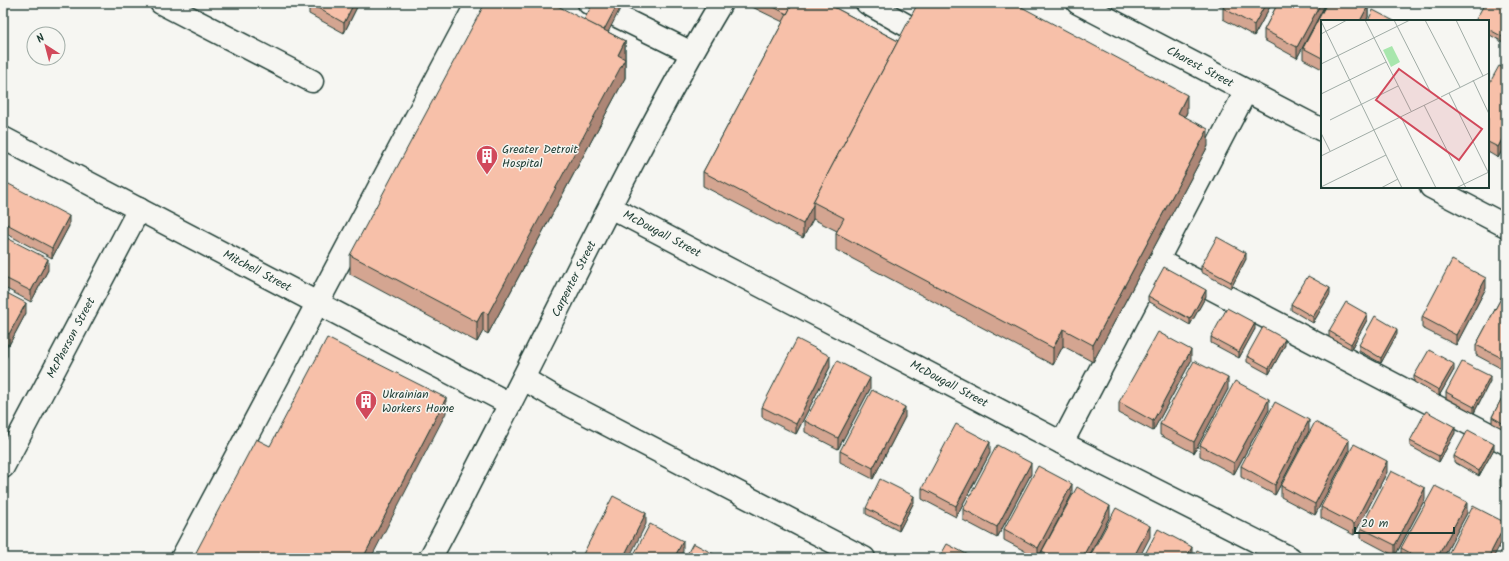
<svg xmlns="http://www.w3.org/2000/svg" width="1509" height="561" font-family="Kalam,sans-serif">
<style>
.lines{fill:none;stroke-linecap:round;stroke-linejoin:round}
.minor-casing{stroke:#1f3d34;stroke-width:25}
.minor{stroke:#f6f6f2;stroke-width:22}
.wall{fill:#d4a591;stroke:#1f3d34}
.shaded-wall{fill:#ad8676;stroke:#1f3d34}
.building{fill:#f7c0a9;stroke:#1f3d34}
.labels{text-anchor:middle;dominant-baseline:central;stroke-width:3;stroke-linejoin:round;paint-order:stroke}
.street-label{font-size:12px;fill:#1f3d34;stroke:#f6f6f2}
.poi-label{font-size:12px;fill:#1f3d34;stroke:#f6f6f2;text-anchor:start}
.inset-road{fill:none;stroke:#a0aca6;stroke-width:1}
.view{fill:#d1495b;fill-opacity:0.15;stroke:#d1495b;stroke-width:2}
.inset-edge{fill:none;stroke:#1f3d34;stroke-width:2}
</style>
<rect width="100%" height="100%" fill="#f6f6f2"/>
<filter id="ink" filterUnits="userSpaceOnUse"><feTurbulence type="fractalNoise" baseFrequency=".025" numOctaves="2"/><feDisplacementMap in="SourceGraphic" scale="8" xChannelSelector="R" yChannelSelector="G"/><feConvolveMatrix kernelMatrix="1 2 1 2 8 2 1 2 1" color-interpolation-filters="sRGB"/></filter>
<g filter="url(#ink)">
<g class="lines">
<g class="minor-casing">
<g id="minor">
<path d="M161,3L312,81"/>
<path d="M589,3L597,7"/>
<path d="M867,3L913,29"/>
<path d="M1078,3L1322,130"/>
<path d="M619,17L692,53"/>
<path d="M3,138L510,404"/>
<path d="M1431,187L1506,226"/>
<path d="M610,207L1062,443L1290,558"/>
<path d="M1157,260L1506,443"/>
<path d="M524,379L558,399L864,558"/>
<path d="M1062,443L1246,91"/>
<path d="M3,467L139,209"/>
<path d="M182,558L477,3"/>
<path d="M430,558C447,528 462,497 478,466C559,311 632,153 721,3"/>
</g>
</g>
<use href="#minor" class="minor"/>
</g>
<g class="wall">
<path d="M309,3H359L344,33L309,14Z"/>
<path d="M744,3H826L898,41L1187,112L1185,117L1208,146L1093,362L1063,346L1053,365L836,250V233L837,231L813,219L803,238L703,186V172L783,22Z"/>
<path d="M1213,3H1223L1221,7Z"/>
<path d="M1226,3H1272L1254,36L1223,19V8Z"/>
<path d="M1278,3H1326L1297,58L1264,40V30Z"/>
<path d="M1327,3H1362L1368,6V17L1366,21H1322V69L1303,59V48Z"/>
<path d="M1420,3H1433L1430,8Z"/>
<path d="M1506,4V37L1503,42L1488,34V21Z"/>
<path d="M608,32L625,41V78L488,334L483,331L477,342L350,274V255Z"/>
<path d="M1506,69V143L1498,158L1488,152V86Z"/>
<path d="M3,185L69,226L52,258L3,232Z"/>
<path d="M3,236L48,270L31,302L3,287Z"/>
<path d="M1246,259L1231,288L1201,272V266Z"/>
<path d="M1486,288L1456,345L1422,328V317Z"/>
<path d="M1506,289V371L1476,355V345Z"/>
<path d="M3,291L26,313L9,345L3,342Z"/>
<path d="M1330,294L1313,323L1291,310V304Z"/>
<path d="M1148,296H1206L1190,325L1148,301Z"/>
<path d="M1367,320L1351,349L1329,337V331Z"/>
<path d="M1255,329L1239,358L1211,343V337Z"/>
<path d="M1397,334L1381,363L1359,351V345Z"/>
<path d="M1285,345L1269,374L1247,362V356Z"/>
<path d="M1191,361L1153,431L1119,413V402Z"/>
<path d="M830,367L796,434L762,417V407Z"/>
<path d="M1454,370L1439,396L1414,382V376Z"/>
<path d="M1490,381L1474,413L1446,398V392Z"/>
<path d="M870,389L838,449L805,432V421Z"/>
<path d="M1228,389L1194,453L1160,435V424Z"/>
<path d="M1506,390V430L1492,423V417Z"/>
<path d="M1269,410L1234,474L1200,456V445Z"/>
<path d="M905,417L873,479L840,462V451Z"/>
<path d="M1309,431L1275,495L1241,477V466Z"/>
<path d="M1455,433L1439,462L1410,446V441Z"/>
<path d="M1494,449L1479,476L1454,462V456Z"/>
<path d="M1349,451L1315,515L1281,497V486Z"/>
<path d="M990,453L956,517L922,499V488Z"/>
<path d="M1506,470V489L1500,486V480Z"/>
<path d="M1387,472L1354,535L1321,518V507Z"/>
<path d="M1031,474L997,538L963,520V509Z"/>
<path d="M1072,494L1038,558L1004,540V529Z"/>
<path d="M1425,499L1395,556L1361,538V528Z"/>
<path d="M914,502L899,531L866,514V508Z"/>
<path d="M1467,513L1443,558H1401V548Z"/>
<path d="M1110,516L1088,558H1042V551Z"/>
</g>
<g class="shaded-wall">
<path d="M354,3H359L344,33V23Z"/>
<path d="M618,3H623L600,48V37Z"/>
<path d="M1266,3H1272L1254,36V25Z"/>
<path d="M1321,3H1326L1297,58V47Z"/>
<path d="M1430,3H1433L1430,8Z"/>
<path d="M1368,6V17L1366,21H1360Z"/>
<path d="M1506,31V37L1503,42V37Z"/>
<path d="M625,41V78L488,334V314L618,55Z"/>
<path d="M1489,71V81L1488,83V72Z"/>
<path d="M1187,95V112L1178,130V113Z"/>
<path d="M1208,129V146L1093,362V345Z"/>
<path d="M1506,132V143L1498,158V147Z"/>
<path d="M813,205V219L803,238V224Z"/>
<path d="M69,216V226L52,258V248Z"/>
<path d="M1246,253V259L1231,288V282Z"/>
<path d="M48,259V270L31,302V291Z"/>
<path d="M1486,278V288L1456,345V335Z"/>
<path d="M1330,288V294L1313,323V317Z"/>
<path d="M1206,290V296L1190,325V319Z"/>
<path d="M26,303V313L9,345V334Z"/>
<path d="M483,311V331L477,342V322Z"/>
<path d="M1367,314V320L1351,349V344Z"/>
<path d="M1255,323V329L1239,358V352Z"/>
<path d="M1063,329V346L1053,365V348Z"/>
<path d="M1397,329V334L1381,363V358Z"/>
<path d="M1285,339V345L1269,374V368Z"/>
<path d="M7,345V356L3,364V353Z"/>
<path d="M1191,350V361L1153,431V421Z"/>
<path d="M830,356V367L796,434V424Z"/>
<path d="M1454,364V370L1439,396V390Z"/>
<path d="M1490,376V381L1474,413V407Z"/>
<path d="M870,378V389L838,449V438Z"/>
<path d="M1228,378V389L1194,453V442Z"/>
<path d="M446,398V413L371,558H363Z"/>
<path d="M1269,399V410L1234,474V463Z"/>
<path d="M905,407V417L873,479V468Z"/>
<path d="M1309,420V431L1275,495V485Z"/>
<path d="M1455,427V433L1439,462V456Z"/>
<path d="M1349,440V451L1315,515V504Z"/>
<path d="M990,442V453L956,517V506Z"/>
<path d="M1494,444V449L1479,476V471Z"/>
<path d="M1387,461V472L1354,535V524Z"/>
<path d="M1031,463V474L997,538V527Z"/>
<path d="M1072,484V494L1038,558V548Z"/>
<path d="M1425,488V499L1395,556V545Z"/>
<path d="M914,496V502L899,531V525Z"/>
<path d="M1467,502V513L1443,558H1437Z"/>
<path d="M1110,506V516L1088,558H1082Z"/>
<path d="M646,513V524L629,558H623Z"/>
<path d="M1506,523V534L1493,558H1488Z"/>
<path d="M1150,526V537L1139,558H1133Z"/>
<path d="M683,541V551L680,558H674Z"/>
<path d="M1192,547V558H1186Z"/>
</g>
<g class="building">
<path d="M309,3H354L344,23Z"/>
<path d="M485,3H552L625,41L618,55L625,59L488,314L483,311L477,322L350,255Z"/>
<path d="M593,3H618L604,30L584,20Z"/>
<path d="M766,3H793L787,14Z"/>
<path d="M793,3H826L898,41L813,202V205L803,224L703,172Z"/>
<path d="M918,3H1014L1187,95L1178,113L1208,129L1093,345L1063,329L1053,348L836,233L844,218L813,202Z"/>
<path d="M1226,3H1266L1254,25L1223,8Z"/>
<path d="M1278,3H1321L1297,47L1264,30Z"/>
<path d="M1327,3H1362L1368,6L1360,21H1322V58L1303,48Z"/>
<path d="M1485,3H1504L1506,4V31L1503,37L1488,29V21H1475Z"/>
<path d="M1373,10L1394,21H1368Z"/>
<path d="M1499,66L1506,69V132L1498,147L1488,142V86Z"/>
<path d="M5,182L69,216L52,248L3,222V185Z"/>
<path d="M3,236L48,259L31,291L3,277Z"/>
<path d="M1217,237L1246,253L1231,282L1201,266Z"/>
<path d="M1452,260L1486,278L1456,335L1422,317Z"/>
<path d="M1164,267L1206,290L1190,319L1148,296Z"/>
<path d="M1308,276L1330,288L1313,317L1291,304Z"/>
<path d="M1506,289V360L1476,345Z"/>
<path d="M3,291L26,303L9,334L3,331Z"/>
<path d="M1346,302L1367,314L1351,344L1329,331Z"/>
<path d="M1227,308L1255,323L1239,352L1211,337Z"/>
<path d="M1375,316L1397,329L1381,358L1359,345Z"/>
<path d="M1263,327L1285,339L1269,368L1247,356Z"/>
<path d="M1158,332L1191,350L1153,421L1119,402Z"/>
<path d="M327,338L446,398L363,558H193L256,439L270,446Z"/>
<path d="M797,339L830,356L796,424L762,407Z"/>
<path d="M3,343L7,345L3,353Z"/>
<path d="M1429,350L1454,364L1439,390L1414,376Z"/>
<path d="M837,361L870,378L838,438L805,421Z"/>
<path d="M1194,361L1228,378L1194,442L1160,424Z"/>
<path d="M1462,362L1490,376L1474,407L1446,392Z"/>
<path d="M1235,381L1269,399L1234,463L1200,445Z"/>
<path d="M872,390L905,407L873,468L840,451Z"/>
<path d="M1506,390V425L1492,417Z"/>
<path d="M1275,402L1309,420L1275,485L1241,466Z"/>
<path d="M1426,411L1455,427L1439,456L1410,441Z"/>
<path d="M1315,422L1349,440L1315,504L1281,486Z"/>
<path d="M956,424L990,442L956,506L922,488Z"/>
<path d="M1468,430L1494,444L1479,471L1454,456Z"/>
<path d="M1354,444L1387,461L1354,524L1321,507Z"/>
<path d="M997,445L1031,463L997,527L963,509Z"/>
<path d="M1038,466L1072,484L1038,548L1004,529Z"/>
<path d="M1506,470V483L1500,480Z"/>
<path d="M1391,471L1425,488L1395,545L1361,528Z"/>
<path d="M880,479L914,496L899,525L866,508Z"/>
<path d="M1435,486L1467,502L1437,558H1420L1401,548Z"/>
<path d="M1077,487L1110,506L1082,558H1055L1042,551Z"/>
<path d="M613,496L646,513L623,558H581Z"/>
<path d="M1473,506L1506,523L1488,558H1446Z"/>
<path d="M1116,508L1150,526L1133,558H1089Z"/>
<path d="M650,524L683,541L674,558H632Z"/>
<path d="M1158,529L1192,547L1186,558H1143Z"/>
<path d="M693,543L721,558H685Z"/>
<path d="M947,544L974,558H939Z"/>
<path d="M1506,544V558H1499Z"/>
<path d="M1197,550L1213,558H1193Z"/>
</g>
</g>
<defs>
<g id="building-pin" transform="scale(1.15)"><path d="M0 17L-7.5 6A9.5 9.5 0 1 1 7.5 6Z" fill="#d1495b" stroke="#f6f6f2"/><path d="M-4-6H4V6H1V3H-1V6H-4ZM-2.5-4.3h1.7v1.8h-1.7ZM.8-4.3h1.7v1.8H.8ZM-2.5-1h1.7V.8h-1.7ZM.8-1h1.7V.8H.8Z" fill="#fff"/></g>
</defs>
<g fill-rule="evenodd">
<use href="#building-pin" x="487" y="156"/>
<use href="#building-pin" x="366" y="401"/>
</g>
<g class="labels">
<g class="street-label">
<text transform="translate(1200 67) rotate(28)">Charest Street</text>
<text transform="translate(662 234) rotate(28)">McDougall Street</text>
<text transform="translate(257 271) rotate(28)">Mitchell Street</text>
<text transform="translate(574 279) rotate(-63)">Carpenter Street</text>
<text transform="translate(71 338) rotate(-62)">McPherson Street</text>
<text transform="translate(949 384) rotate(28)">McDougall Street</text>
</g>
<g class="poi-label">
<text x="502" y="149">Greater Detroit<tspan x="502" dy="14">Hospital</tspan></text>
<text x="382" y="394">Ukrainian<tspan x="382" dy="14">Workers Home</tspan></text>
</g>
</g>
<g transform="translate(1321 20)">
<rect width="168" height="168" fill="#f6f6f2"/>
<path d="M71,26L79,42L70,47L62,30Z" fill="#a8e6ad"/>
<path class="inset-road" d="M44,0L90,91M73,0L110,73M104,0L139,67M135,0L162,56M0,1L81,168M0,14L26,0M0,44L89,0M152,60L168,94M128,73L168,154M0,74L65,42M120,77L168,53M103,85L145,168M80,97L115,168M9,100L77,66M0,113L9,131M0,136L118,78M0,167L65,135M60,168L77,159M135,168L168,152"/>
<path class="view" d="M78,49L161,109L138,140L55,80Z"/>
<rect width="168" height="168" class="inset-edge"/>
</g>
<rect width="1509" height="561" fill="none" stroke="#f6f6f2" stroke-width="16"/>
<rect x="8" y="8" width="1493" height="545" fill="none" stroke="#1f3d34" stroke-width="1.5" filter="url(#ink)"/>
<g transform="translate(46 46) rotate(324)"><circle r="19" fill="#f6f6f2" stroke="#a0aca6"/>
<path d="M0-3L7 15L0 10L-7 15Z" fill="#d1495b"/>
<text y="-6" font-size="11" font-weight="bold" text-anchor="middle" fill="#1f3d34">N</text>
</g>
<path d="M1355 527v6h99v-6" fill="none" stroke="#1f3d34" stroke-width="2"/>
<text x="1361" y="527" font-size="12" fill="#1f3d34" stroke="#f6f6f2" stroke-width="3" paint-order="stroke">20 m</text>
</svg>
